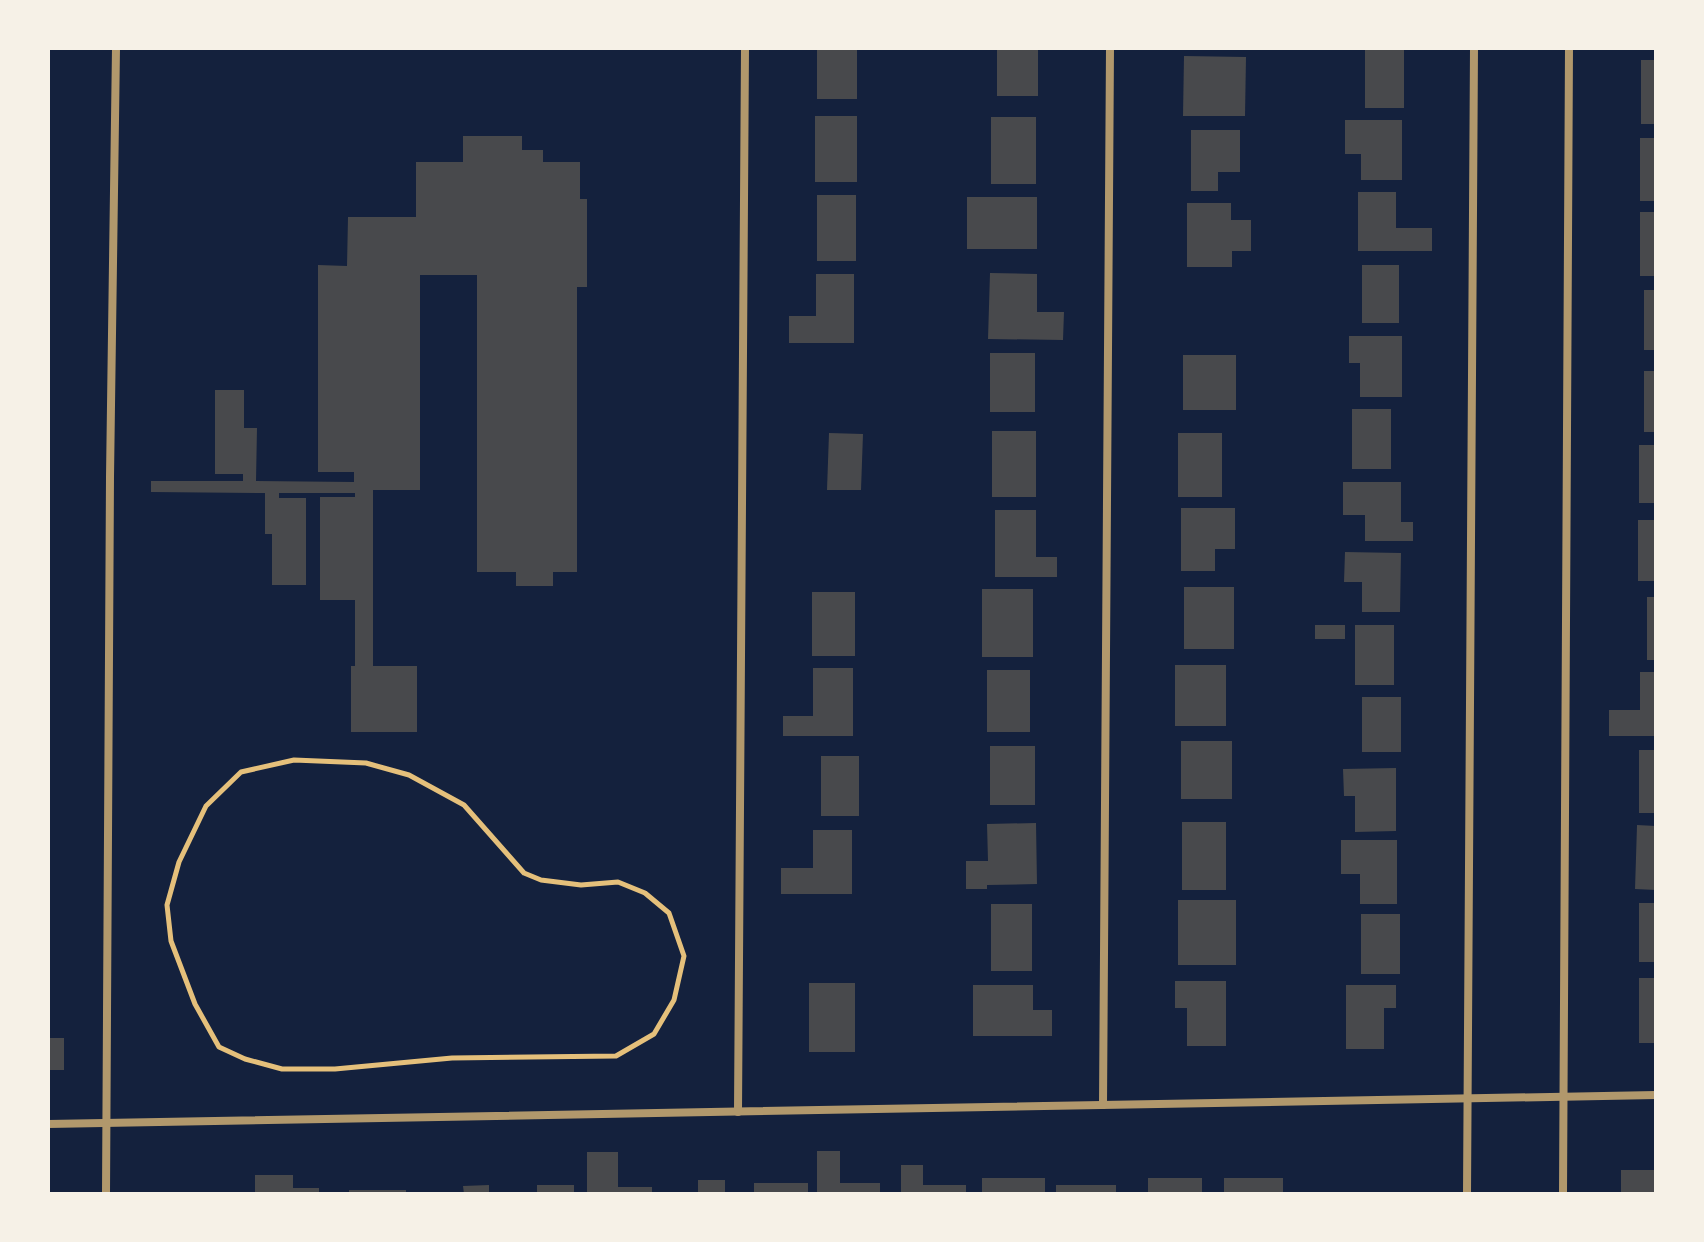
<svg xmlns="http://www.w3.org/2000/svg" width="1704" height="1242" font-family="Mulish,sans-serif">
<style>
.building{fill:#48494c}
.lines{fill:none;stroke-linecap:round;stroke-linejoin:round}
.path{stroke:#e5c07b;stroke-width:5}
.minor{stroke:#b1986c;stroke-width:8}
</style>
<rect width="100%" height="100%" fill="#14213d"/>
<g class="building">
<rect x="817" y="48" width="40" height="51"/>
<rect x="997" y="48" width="41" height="48"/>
<rect x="1365" y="48" width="39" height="60"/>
<path d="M1184,56L1246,57L1245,116H1183Z"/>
<rect x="1641" y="60" width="15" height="64"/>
<rect x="815" y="116" width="42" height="66"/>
<rect x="991" y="117" width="45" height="67"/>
<path d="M1345,120H1402V180H1361V154H1345Z"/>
<path d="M1191,130H1240V172H1218V191H1191Z"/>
<path d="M463,136H522V150H543V162H580V199H587V287H577V572H553V586H516V572H477V275H420V490H373V666H417V732H351V666H355V600H320V497H355V493H279V498H306V585H272V534H265V493L151,492V481H243V474H215V390H244V428H257L256,481L354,482V472H318V265L347,266L348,217H416V162H463Z"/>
<rect x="1640" y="138" width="16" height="63"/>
<path d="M1358,192H1396V228H1432V251H1358Z"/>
<rect x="817" y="195" width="39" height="66"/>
<rect x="967" y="197" width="70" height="52"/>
<path d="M1187,203H1231V220H1251V251H1232V267H1187Z"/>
<rect x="1640" y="212" width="16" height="64"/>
<rect x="1362" y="265" width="37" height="58"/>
<path d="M990,273L1037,274V312H1064L1063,340L988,339Z"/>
<path d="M816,274H854V343H789V316H816Z"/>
<rect x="1644" y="290" width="12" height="60"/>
<path d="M1349,336H1402V397H1360V363H1349Z"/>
<rect x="990" y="353" width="45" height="59"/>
<rect x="1183" y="355" width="53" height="55"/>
<rect x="1644" y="371" width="12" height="61"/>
<rect x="1352" y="409" width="39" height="60"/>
<rect x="992" y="431" width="44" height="66"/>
<path d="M829,433L863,434L861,490H827Z"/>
<rect x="1178" y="433" width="44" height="64"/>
<rect x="1639" y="445" width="17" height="58"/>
<path d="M1343,482H1401V522H1413V541H1365V515H1343Z"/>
<path d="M1181,508H1235V549H1215V571H1181Z"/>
<path d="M995,510H1036V557H1057V577H995Z"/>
<rect x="1638" y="520" width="18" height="61"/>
<path d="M1345,552L1401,553L1400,612H1362V582H1344Z"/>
<rect x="1184" y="587" width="50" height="62"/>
<rect x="982" y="589" width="51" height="68"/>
<rect x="812" y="592" width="43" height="64"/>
<rect x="1647" y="597" width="9" height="63"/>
<rect x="1315" y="625" width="30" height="14"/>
<rect x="1355" y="625" width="39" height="60"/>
<rect x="1175" y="665" width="51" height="61"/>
<path d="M813,668H853V736H783V716H813Z"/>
<rect x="987" y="670" width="43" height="62"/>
<path d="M1640,672H1656V736H1609V710H1640Z"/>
<rect x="1362" y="697" width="39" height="55"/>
<rect x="1181" y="741" width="51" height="58"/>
<rect x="990" y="746" width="45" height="59"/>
<rect x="1639" y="750" width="17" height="63"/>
<rect x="821" y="756" width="38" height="60"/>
<path d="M1396,768V831L1355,832V796H1344L1343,769Z"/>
<rect x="1182" y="822" width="44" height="68"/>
<path d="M1036,823L1037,884L987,885V889H966V861H988L987,824Z"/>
<path d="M1637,825L1656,826V890L1635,889Z"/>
<path d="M813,830H852V894H781V868H813Z"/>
<path d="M1341,840H1397V904H1360V874H1341Z"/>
<rect x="1178" y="900" width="58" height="65"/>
<rect x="1639" y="903" width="17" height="59"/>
<rect x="991" y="904" width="41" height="67"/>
<rect x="1361" y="914" width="39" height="60"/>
<rect x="1639" y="978" width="17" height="65"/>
<path d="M1175,981H1226V1046H1187V1008H1175Z"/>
<rect x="809" y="983" width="46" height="69"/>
<path d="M973,985H1033V1010H1052V1036H973Z"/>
<path d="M1346,985H1396V1008H1384V1049H1346Z"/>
<rect x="48" y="1038" width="16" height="32"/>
<path d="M817,1151H840V1183H880V1194H817Z"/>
<path d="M587,1152H618V1187H652V1194H587Z"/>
<path d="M901,1165H923V1185H966V1194H901Z"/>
<rect x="1621" y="1170" width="35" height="24"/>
<path d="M255,1175H293V1188H319V1194H255Z"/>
<rect x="982" y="1178" width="63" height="16"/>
<rect x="1148" y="1178" width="54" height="16"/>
<rect x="1224" y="1178" width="59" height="16"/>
<rect x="698" y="1180" width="27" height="14"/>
<rect x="754" y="1183" width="54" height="11"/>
<path d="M489,1185V1194H464L463,1186Z"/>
<rect x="537" y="1185" width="37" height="9"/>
<rect x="1056" y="1185" width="60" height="9"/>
<rect x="349" y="1190" width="57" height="4"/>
</g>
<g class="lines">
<path class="path" d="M294,760L366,763L409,775L464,805L524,873L541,880L581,885L618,882L645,893L669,913L684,956L674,1000L654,1034L616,1056L452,1058L335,1069H282L245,1059L219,1047L195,1004L171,941L167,905L179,862L206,806L241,772Z"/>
<g class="minor">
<path d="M1103,1105L1110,48"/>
<path d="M738,1112L745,48"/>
<path d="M48,1124L1656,1095"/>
<path d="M106,1194L110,477L116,48"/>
<path d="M1467,1194L1474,48"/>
<path d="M1563,1194L1569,48"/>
</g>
</g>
<rect width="1704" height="1242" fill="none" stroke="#f6f1e7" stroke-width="100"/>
</svg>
